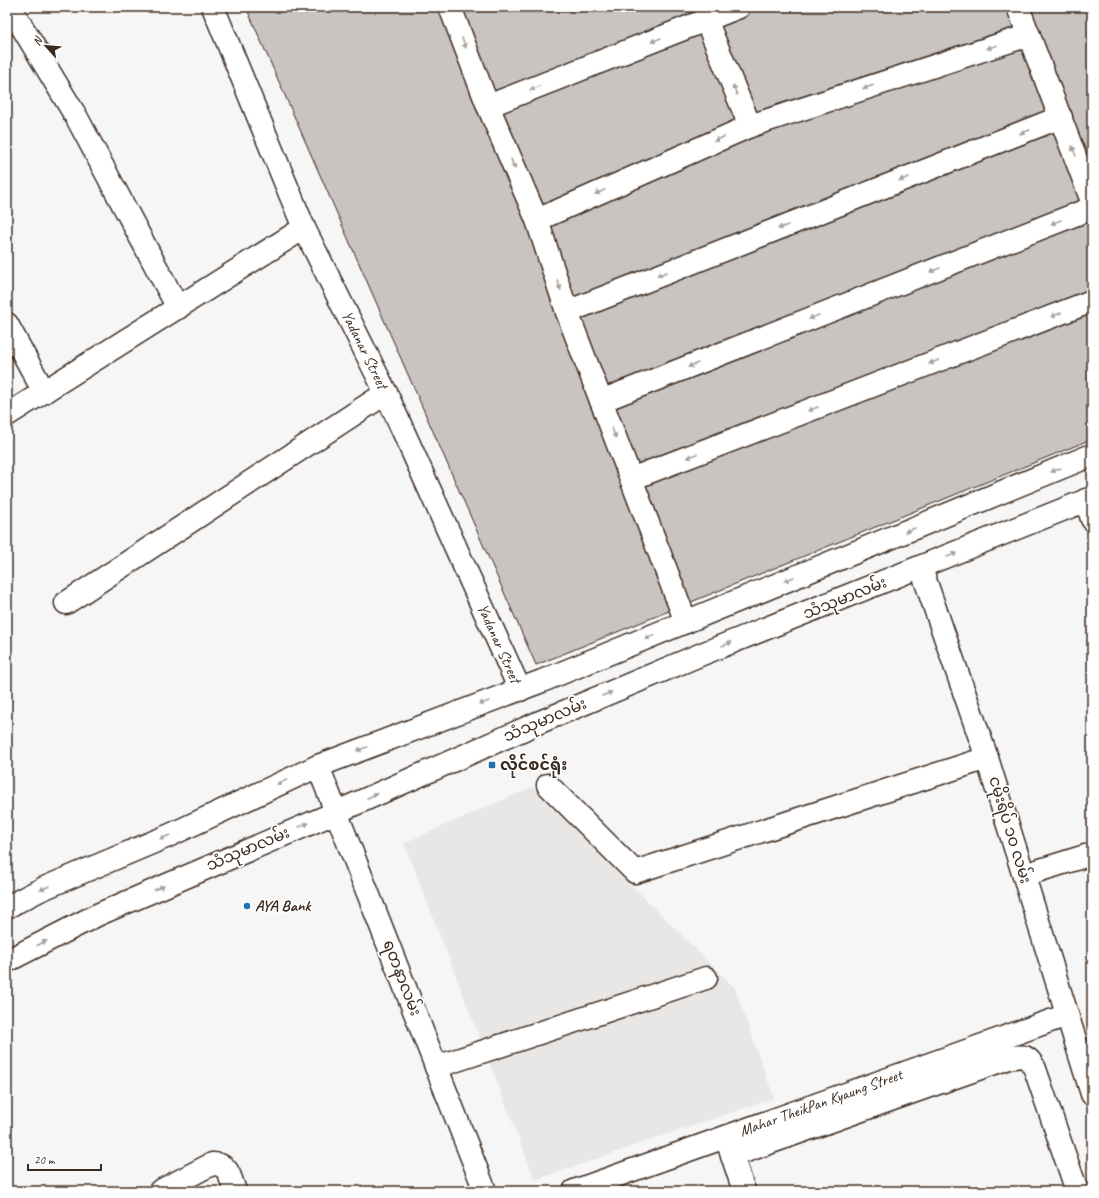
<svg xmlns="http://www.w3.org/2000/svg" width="1099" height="1198" font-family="Caveat,'Noto Sans Myanmar',sans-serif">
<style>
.built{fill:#e9e7e6}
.building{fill:#c9c3c1;stroke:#3b2a1e}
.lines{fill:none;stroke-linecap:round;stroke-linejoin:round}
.minor-casing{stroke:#3b2a1e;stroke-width:25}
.major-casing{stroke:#3b2a1e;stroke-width:25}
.minor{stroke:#fff;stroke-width:22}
.major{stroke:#fff;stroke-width:22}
.oneway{fill:#a79f9a}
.poi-dot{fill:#1f6fb2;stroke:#fff;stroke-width:1.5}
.labels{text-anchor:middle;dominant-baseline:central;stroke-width:3.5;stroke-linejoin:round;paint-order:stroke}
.street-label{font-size:16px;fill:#3b2a1e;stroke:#fff}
.poi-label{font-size:16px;font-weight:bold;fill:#3b2a1e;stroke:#fff;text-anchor:start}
</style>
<rect width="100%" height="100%" fill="#f7f6f6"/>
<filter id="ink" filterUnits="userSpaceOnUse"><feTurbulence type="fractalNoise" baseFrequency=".025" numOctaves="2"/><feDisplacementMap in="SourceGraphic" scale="8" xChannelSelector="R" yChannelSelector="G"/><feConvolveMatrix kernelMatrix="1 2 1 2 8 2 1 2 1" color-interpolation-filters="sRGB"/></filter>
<g filter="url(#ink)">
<path class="built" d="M533,787L735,988L774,1098L535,1180L404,843Z"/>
<path class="building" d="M246,7H1092V439L536,665Z"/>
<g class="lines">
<g class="minor-casing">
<g id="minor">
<path d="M10,7L77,118L178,308"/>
<path id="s1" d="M213,7L304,228L386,393L520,690"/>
<path d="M450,7L488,106L537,220L567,312L686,622"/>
<path d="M1018,7L1092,201"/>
<path d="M706,20L739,7"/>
<path d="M488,106L706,20L750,126"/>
<path d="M537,220L750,126L1029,35"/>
<path d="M567,312L1061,117"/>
<path d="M7,324L44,392"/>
<path d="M601,401L1092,208"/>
<path d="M7,415L304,228"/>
<path d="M631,479L1092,301"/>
<path d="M1086,500L1092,519"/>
<path d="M921,568L987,758L1092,1094"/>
<path d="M66,603L386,393"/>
<path d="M548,785L635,872L987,758"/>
<path d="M1024,875L1092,854"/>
<path d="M436,1067L706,978"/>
<path d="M728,1143L744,1191"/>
<path d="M732,1156L1009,1058C1025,1055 1027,1055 1035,1069L1077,1191"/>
<path d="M160,1191L212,1164C229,1163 230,1178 235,1191"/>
<path id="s2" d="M574,1191L1067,1015"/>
</g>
</g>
<g class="major-casing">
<g id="major">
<path d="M318,766L485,1191"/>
<path d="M7,907L42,889L168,836L318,766L542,681L1092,455"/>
<path d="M7,961L97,915L337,812L540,722L702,654L1092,498"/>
</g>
</g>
<use href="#minor" class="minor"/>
<use href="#major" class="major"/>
</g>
<defs><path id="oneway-solid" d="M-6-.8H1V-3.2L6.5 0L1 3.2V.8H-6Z"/></defs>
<g class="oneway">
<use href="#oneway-solid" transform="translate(656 40) rotate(158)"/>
<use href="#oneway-solid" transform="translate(464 43) rotate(69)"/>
<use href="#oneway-solid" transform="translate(992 47) rotate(162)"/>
<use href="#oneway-solid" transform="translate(868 87) rotate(162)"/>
<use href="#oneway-solid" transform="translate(535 88) rotate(158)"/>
<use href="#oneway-solid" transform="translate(735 90) rotate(-112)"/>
<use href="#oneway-solid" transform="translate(1025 132) rotate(159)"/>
<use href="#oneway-solid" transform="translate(719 139) rotate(156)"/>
<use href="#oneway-solid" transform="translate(1074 151) rotate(-110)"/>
<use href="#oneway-solid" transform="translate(513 164) rotate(67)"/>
<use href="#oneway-solid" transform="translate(904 179) rotate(159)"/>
<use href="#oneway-solid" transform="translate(600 192) rotate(156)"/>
<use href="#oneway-solid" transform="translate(1056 222) rotate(158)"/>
<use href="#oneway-solid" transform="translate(783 227) rotate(159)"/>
<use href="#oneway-solid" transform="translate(935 270) rotate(158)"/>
<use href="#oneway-solid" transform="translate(662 274) rotate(159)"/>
<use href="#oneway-solid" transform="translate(559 285) rotate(72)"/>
<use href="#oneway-solid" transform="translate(1056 315) rotate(159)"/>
<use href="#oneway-solid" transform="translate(814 317) rotate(158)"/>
<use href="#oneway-solid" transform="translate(934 362) rotate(159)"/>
<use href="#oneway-solid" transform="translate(693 365) rotate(158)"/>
<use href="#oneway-solid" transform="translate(813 409) rotate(159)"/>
<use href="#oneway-solid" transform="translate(614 433) rotate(69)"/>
<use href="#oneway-solid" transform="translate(692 456) rotate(159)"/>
<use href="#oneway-solid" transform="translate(1056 470) rotate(158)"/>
<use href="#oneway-solid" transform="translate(910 530) rotate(158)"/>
<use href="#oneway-solid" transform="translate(952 555) rotate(-22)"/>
<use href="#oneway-solid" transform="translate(789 579) rotate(158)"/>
<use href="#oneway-solid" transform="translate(650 637) rotate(158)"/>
<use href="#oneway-solid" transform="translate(727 644) rotate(-22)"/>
<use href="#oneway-solid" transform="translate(607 694) rotate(-23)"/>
<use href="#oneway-solid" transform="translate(484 703) rotate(159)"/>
<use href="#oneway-solid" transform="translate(362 749) rotate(159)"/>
<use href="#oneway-solid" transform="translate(282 782) rotate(155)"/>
<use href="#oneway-solid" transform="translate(372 796) rotate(-24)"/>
<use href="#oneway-solid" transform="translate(304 825) rotate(-23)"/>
<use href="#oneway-solid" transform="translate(165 837) rotate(157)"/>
<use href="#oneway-solid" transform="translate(45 888) rotate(156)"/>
<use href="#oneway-solid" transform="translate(159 888) rotate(-23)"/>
<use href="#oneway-solid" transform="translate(42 943) rotate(-27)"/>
</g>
</g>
<g class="poi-dot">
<rect x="488" y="761" width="8" height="8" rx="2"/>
<circle cx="247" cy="906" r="4"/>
</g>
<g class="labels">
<g class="street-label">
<text stroke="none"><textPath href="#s1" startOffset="375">Yadanar Street</textPath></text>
<text transform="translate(845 598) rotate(-22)">သံသုမာလမ်း</text>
<text stroke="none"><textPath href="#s1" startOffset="698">Yadanar Street</textPath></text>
<text transform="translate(545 720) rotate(-23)">သံသုမာလမ်း</text>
<text transform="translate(1010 830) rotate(73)">ငမိုးရိပ် ၁၀ လမ်း</text>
<text transform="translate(248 849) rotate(-23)">သံသုမာလမ်း</text>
<text transform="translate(402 978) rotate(69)">ရတနာလမ်း</text>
<text stroke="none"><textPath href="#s2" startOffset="262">Mahar TheikPan Kyaung Street</textPath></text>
</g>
<g class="poi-label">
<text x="500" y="765">လိုင်စင်ရုံး</text>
<text x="255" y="906">AYA Bank</text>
</g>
</g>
<rect width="1099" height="1198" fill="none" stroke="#fff" stroke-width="24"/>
<rect x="12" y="12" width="1075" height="1174" fill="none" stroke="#3b2a1e" stroke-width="1.5" filter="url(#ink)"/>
<g transform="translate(46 46) rotate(297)" stroke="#ffffff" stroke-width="3" paint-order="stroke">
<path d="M0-3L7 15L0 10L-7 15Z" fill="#3b2a1e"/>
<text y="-6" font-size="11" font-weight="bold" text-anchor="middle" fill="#3b2a1e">N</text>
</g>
<path d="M28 1164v6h73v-6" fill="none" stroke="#3b2a1e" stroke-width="2"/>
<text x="34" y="1164" font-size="12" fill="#3b2a1e" stroke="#ffffff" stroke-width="3" paint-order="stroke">20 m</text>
</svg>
